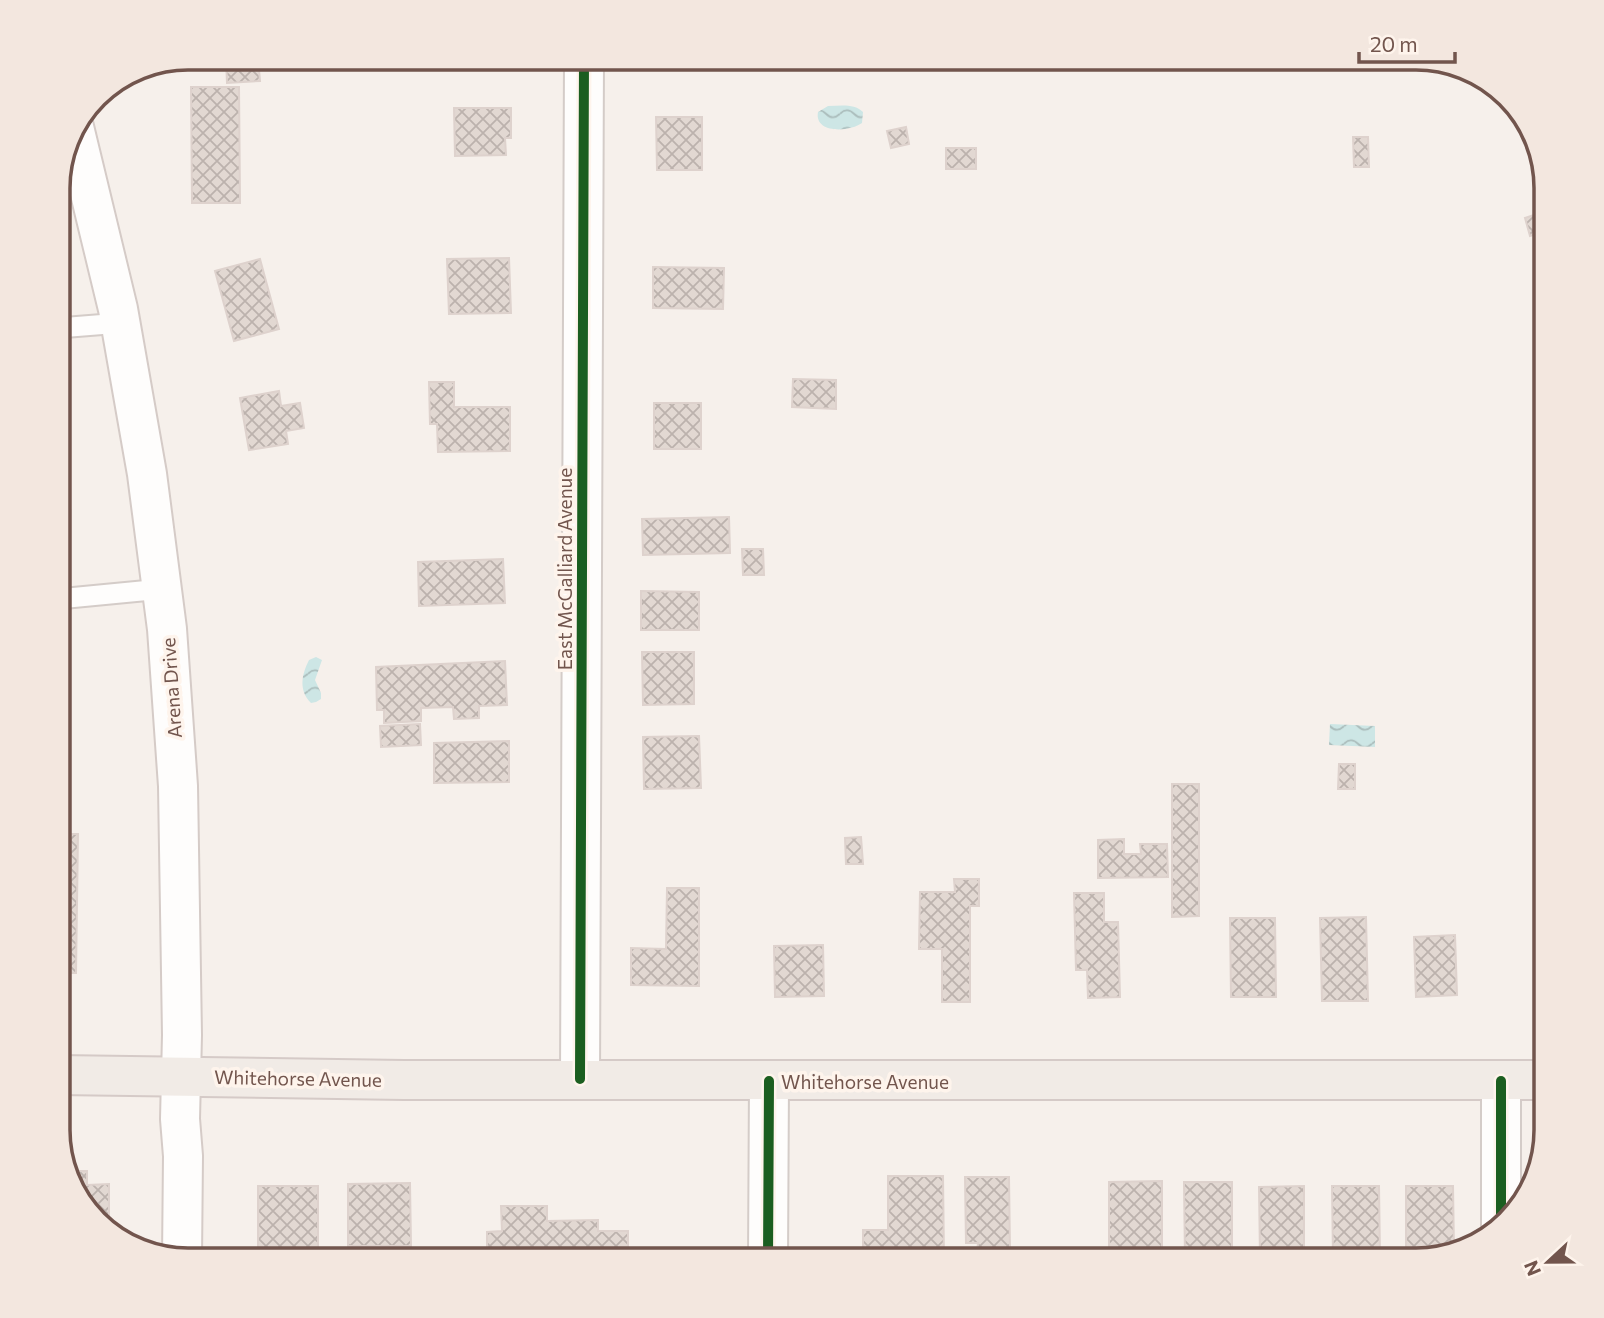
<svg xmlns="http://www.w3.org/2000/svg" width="1604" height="1318" font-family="Commissioner,sans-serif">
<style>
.water{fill:url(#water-waves)}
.building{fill:url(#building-cross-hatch);stroke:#ded2cd;stroke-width:2}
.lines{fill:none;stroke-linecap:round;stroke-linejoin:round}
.lane-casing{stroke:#d4ccc8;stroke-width:23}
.street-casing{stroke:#d4ccc8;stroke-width:42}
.secondary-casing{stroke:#d5cbc7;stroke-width:42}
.primary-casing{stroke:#d5cac7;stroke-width:42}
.lane{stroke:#fefdfc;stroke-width:19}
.street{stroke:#fefdfc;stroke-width:38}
.secondary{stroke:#fefdfc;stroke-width:38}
.primary{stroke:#f1ebe6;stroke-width:38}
.cycleway-casing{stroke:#fef4ec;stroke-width:15}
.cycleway{stroke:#1b5e20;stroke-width:10}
.labels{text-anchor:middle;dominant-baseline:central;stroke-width:7;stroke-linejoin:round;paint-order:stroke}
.street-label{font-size:19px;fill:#72554d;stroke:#fef4ec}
.rim{fill:none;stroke:#72554d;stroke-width:3.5}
</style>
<defs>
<pattern id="water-waves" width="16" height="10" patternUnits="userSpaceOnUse" patternTransform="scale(1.75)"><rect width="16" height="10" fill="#cde6e5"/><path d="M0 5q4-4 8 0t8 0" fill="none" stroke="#abbdbc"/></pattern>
<pattern id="building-cross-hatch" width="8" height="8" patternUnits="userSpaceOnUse" patternTransform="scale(1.75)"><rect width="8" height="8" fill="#e2d8d2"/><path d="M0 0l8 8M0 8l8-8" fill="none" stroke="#bcb2ad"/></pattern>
</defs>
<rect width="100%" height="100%" fill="#f6f0eb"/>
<g class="water">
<path d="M828,106C840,106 854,103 863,112L862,123C850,132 814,134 818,112Z"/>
<path d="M316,657L322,660L315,680L321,693V699L316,702L311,703C298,690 302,674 309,660Z"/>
<path d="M1330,724L1375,726V747L1329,745Z"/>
</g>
<g class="building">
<path d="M226,58H258L260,81L227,83Z"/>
<path d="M191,87H239L240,203H192Z"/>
<path d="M454,108H511V138H505L506,155L455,156Z"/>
<path d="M656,117H702V170H657Z"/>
<path d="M906,127L909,144L891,148L887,131Z"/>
<path d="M1353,137H1368L1369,167H1354Z"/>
<rect x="946" y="148" width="30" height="21"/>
<path d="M1546,211V231L1530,236L1525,218Z"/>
<path d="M509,258L511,313L449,314L447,259Z"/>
<path d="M260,259L279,329L234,341L215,271Z"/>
<path d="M653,267L724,268L723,309L653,308Z"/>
<path d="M793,379L836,380V409L792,407Z"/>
<path d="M429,382H454V407H510V451L438,452L437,424H430Z"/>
<path d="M279,391L281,406L300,403L304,428L286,431L288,444L249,450L240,398Z"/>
<rect x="654" y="403" width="47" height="46"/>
<path d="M729,517L730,553L643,555L642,519Z"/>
<path d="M742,549H763L764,575H743Z"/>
<path d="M503,559L505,603L419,606L418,562Z"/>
<path d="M641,591L699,592V630H641Z"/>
<path d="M642,652H694V704L643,705Z"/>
<path d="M505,661L507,705L479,706V718L454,719L453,707L421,708V721L384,723V710H377L376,667Z"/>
<path d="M420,724L421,745L381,747L380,726Z"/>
<path d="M699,736L701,788L644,789L643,737Z"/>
<path d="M509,741V782L434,783V743Z"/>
<path d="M1339,764H1355V789H1338Z"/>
<path d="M1172,784H1199V916L1172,917Z"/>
<path d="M58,834H78L76,973H58Z"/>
<path d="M861,837L863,864H846L845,838Z"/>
<path d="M1124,839V854H1141L1140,844H1167L1168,877L1098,878V840Z"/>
<path d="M954,879H979V906H970V1002H942V949H919L920,892H955Z"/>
<path d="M667,888H699V986L631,985V948L666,949Z"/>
<path d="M1074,893H1104V922H1118L1120,997L1088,998L1087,970H1076Z"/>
<path d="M1366,917L1368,1001H1322L1320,918Z"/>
<path d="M1230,918H1275L1276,997H1231Z"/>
<path d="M1455,935L1457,995L1416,997L1414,937Z"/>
<path d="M823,945L824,996L775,997L774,946Z"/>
<path d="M67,1171H87V1185L109,1184V1226H101L71,1188Z"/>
<path d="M888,1176H943L944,1260H863V1230H888Z"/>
<path d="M965,1177H1009L1010,1251H977L978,1243H966Z"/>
<path d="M1162,1181V1253H1157V1260H1119V1253H1109V1182Z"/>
<path d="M1184,1182H1232V1260H1209V1254H1196V1258H1185Z"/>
<path d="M410,1183L411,1246H348V1184Z"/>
<path d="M258,1186H318V1251H283V1260H255L263,1259L264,1251H258Z"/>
<path d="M1304,1186V1257H1260L1259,1187Z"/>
<path d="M1332,1186H1379L1380,1258H1333Z"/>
<path d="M1406,1186H1453L1454,1252L1416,1260L1406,1259Z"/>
<path d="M501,1206H547V1221L598,1220V1231H628V1260H487V1232L502,1231Z"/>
</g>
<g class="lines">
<g class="lane-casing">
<g id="lane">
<path d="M58,328L121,323"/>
<path d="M58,599L162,589"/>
</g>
</g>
<g class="street-casing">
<g id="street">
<path d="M580,1079L584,58"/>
<path d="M1501,1226V1081"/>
<path d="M768,1260L769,1081"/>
</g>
</g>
<g class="secondary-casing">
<path id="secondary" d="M74,127L118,309L147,474L167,629L178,786L182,1035L180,1119L183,1156L182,1258"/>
</g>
<g class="primary-casing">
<path id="primary" d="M58,1075L404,1080H1546"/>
</g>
<use href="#lane" class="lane"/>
<use href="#street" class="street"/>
<use href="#secondary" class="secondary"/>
<use href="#primary" class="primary"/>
<g class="cycleway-casing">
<g id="cycleway">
<path d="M580,1079L584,58"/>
<path d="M1501,1226V1081"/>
<path d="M768,1260L769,1081"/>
</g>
</g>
<use href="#cycleway" class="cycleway"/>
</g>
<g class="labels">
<g class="street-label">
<text transform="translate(564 569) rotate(-90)">East McGalliard Avenue</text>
<text transform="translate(171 688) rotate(-94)">Arena Drive</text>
<text transform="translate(298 1078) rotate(1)">Whitehorse Avenue</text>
<text x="865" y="1081">Whitehorse Avenue</text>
</g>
</g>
<path d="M0 0H1604V1318H0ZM188 70H1416A118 118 0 0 1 1534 188V1130A118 118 0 0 1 1416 1248H188A118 118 0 0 1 70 1130V188A118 118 0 0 1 188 70Z" fill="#f3e7df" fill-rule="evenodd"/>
<path class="rim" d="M188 70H1416A118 118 0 0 1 1534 188V1130A118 118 0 0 1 1416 1248H188A118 118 0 0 1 70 1130V188A118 118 0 0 1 188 70Z"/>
<g transform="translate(1548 1262) rotate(248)" stroke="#fef4ec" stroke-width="5" paint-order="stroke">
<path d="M0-5L12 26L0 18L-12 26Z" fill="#72554d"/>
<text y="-10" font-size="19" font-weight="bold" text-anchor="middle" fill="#72554d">N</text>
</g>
<path d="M1359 52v10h96v-10" fill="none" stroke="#72554d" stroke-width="3.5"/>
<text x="1370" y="52" font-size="21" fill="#72554d" stroke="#fef4ec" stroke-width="5" paint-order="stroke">20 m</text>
</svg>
